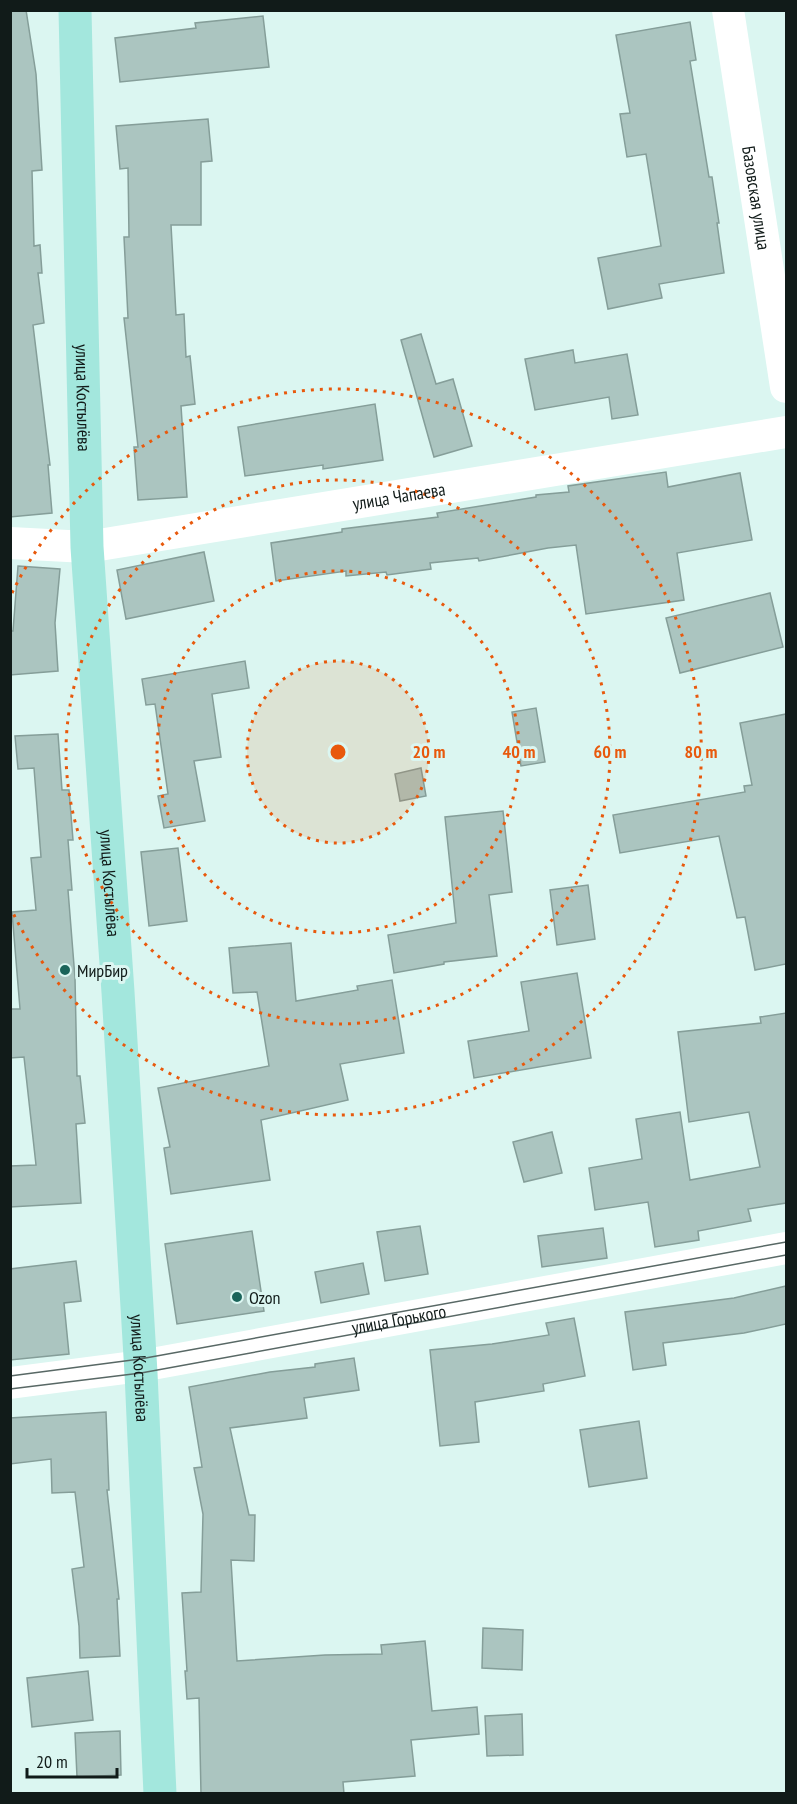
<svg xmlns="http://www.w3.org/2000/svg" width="797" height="1804" font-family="'PT Sans Narrow',sans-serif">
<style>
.building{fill:#abc5c0;stroke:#859e99;stroke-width:1.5}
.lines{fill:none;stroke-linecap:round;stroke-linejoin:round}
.minor{stroke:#fff;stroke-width:32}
.major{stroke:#a3e7dd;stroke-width:33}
.tram{stroke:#586865;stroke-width:1.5}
.ring{fill:none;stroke:#e8590c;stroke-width:3;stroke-dasharray:3 6}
.poi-dot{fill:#1a645a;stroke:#dbf6f1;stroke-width:2}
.labels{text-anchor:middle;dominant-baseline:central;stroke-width:6;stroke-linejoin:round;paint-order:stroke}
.street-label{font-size:18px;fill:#111b19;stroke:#dbf6f1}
.poi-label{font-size:18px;fill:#111b19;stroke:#dbf6f1;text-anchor:start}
.centre{fill:#e8590c;stroke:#dbf6f1;stroke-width:3}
.ring-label{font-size:18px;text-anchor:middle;font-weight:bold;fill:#e8590c;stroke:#dbf6f1;stroke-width:6;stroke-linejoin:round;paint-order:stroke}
</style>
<rect width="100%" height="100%" fill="#dbf6f1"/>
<g class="building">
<path d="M10,10H26L36,74L42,170L32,171L34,246L40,245L42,273H38L44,323L33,325L50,465H48L52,513L10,517Z"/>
<path d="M263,16L269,67L120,82L115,38L196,28L195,23Z"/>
<path d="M690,22L696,60L690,61L709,177H712L719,223H717L724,273L659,284L662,298L608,309L598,258L661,246L646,154L627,157L620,114L630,113L616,35Z"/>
<path d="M208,119L212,161L201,162V225H171L176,315L184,314L186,357L190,356L195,404L181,406L187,497L138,500L134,447H138L124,318H128L124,237H129L128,168L120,169L116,126Z"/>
<path d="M421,334L436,384L453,379L472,446L434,457L401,340Z"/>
<path d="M573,350L575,363L627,354L638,415L612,419L609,397L535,410L525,359Z"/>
<path d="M375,404L383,460L323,469V465L245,476L238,427Z"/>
<path d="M666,472L668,487L740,473L752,540L677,553L684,600L586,614L576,545L548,548L479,561L478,558L430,563L431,569L387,575L386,572L346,576V571L276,581L271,543L342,532V529L438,517L437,513L536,497V495L569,492L568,486Z"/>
<path d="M204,552L214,601L126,619L117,570Z"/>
<path d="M18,566L60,569L55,623L58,671L10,675V631H13Z"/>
<path d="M770,593L783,647L680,673L666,618Z"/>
<path d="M245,661L249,688L212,694L221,757L194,761L205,821L164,828L158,796L168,794L155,704L146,705L142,679Z"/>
<path d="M536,708L545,762L521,766L512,712Z"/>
<path d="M786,714V964L755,970L745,917L737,918L719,836L620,853L613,815L745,792L744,786L752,785L740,723Z"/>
<path d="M58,734L62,790H69L73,840H68L72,890H68L75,978L77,1076H80L85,1123L76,1124L81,1203L10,1207V1166L36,1165L24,1057L10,1058V1009H20L12,912L36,910L31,858L41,857L34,768L18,769L15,736Z"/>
<path d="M421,768L426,796L400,801L395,774Z"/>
<path d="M503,811L512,892L489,895L497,956L444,962V964L394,973L388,935L456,923L445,817Z"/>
<path d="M178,848L187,921L149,926L141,852Z"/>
<path d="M588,885L595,939L557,945L550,890Z"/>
<path d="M291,943L296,1001L358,990L357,986L392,980L404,1053L340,1064L348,1100L261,1120L270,1180L171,1194L164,1148L170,1147L158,1088L269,1066L257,992L233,993L229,948Z"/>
<path d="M577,973L591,1058L474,1078L468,1041L529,1031L521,982Z"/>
<path d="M786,1013V1203L748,1209L751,1221L698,1231L699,1240L655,1247L648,1202L595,1210L589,1168L642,1159L636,1119L680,1112L690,1180L760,1167L749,1112L689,1122L678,1032L761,1023L760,1017Z"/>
<path d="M552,1132L562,1173L524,1182L513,1142Z"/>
<path d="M420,1226L428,1274L385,1281L377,1232Z"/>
<path d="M603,1228L607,1258L542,1267L538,1236Z"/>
<path d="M252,1231L264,1311L177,1324L165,1244Z"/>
<path d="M76,1261L81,1301L64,1303L69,1354L10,1360V1269Z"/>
<path d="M363,1263L369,1294L321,1303L315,1272Z"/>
<path d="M786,1286V1324L744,1333L663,1343L666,1365L633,1370L625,1312L734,1298Z"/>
<path d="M574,1318L585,1376L543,1384L544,1391L475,1402L479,1442L440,1446L430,1350L492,1344L549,1335L546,1323Z"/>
<path d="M354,1358L359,1390L304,1398L307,1418L230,1428L249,1515H255L254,1561L231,1560L237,1661L325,1655L382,1654L381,1645L425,1641L432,1711L477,1707L479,1734L411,1740L415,1776L343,1782L344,1794H201L199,1698L187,1699L185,1671H187L182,1593L201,1592L203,1514L194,1468L202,1467L189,1387L270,1372L315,1367V1364Z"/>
<path d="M106,1412L109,1490H107L119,1599H117L120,1656L80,1658L79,1626L72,1569L84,1567L75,1492L52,1493L51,1459L10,1464V1418Z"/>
<path d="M639,1421L647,1478L589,1487L580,1430Z"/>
<path d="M483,1628L523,1630L522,1670L482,1668Z"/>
<path d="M88,1671L93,1720L32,1727L27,1678Z"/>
<path d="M522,1714L523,1755L487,1756L485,1716Z"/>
<path d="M120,1731L121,1775L77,1777L75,1733Z"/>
</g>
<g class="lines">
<g class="minor">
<path id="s1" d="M728,10L786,387"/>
<path id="s2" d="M10,543L87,547L786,432"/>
<path id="s3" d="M10,1383L141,1366L786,1248"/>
</g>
<path class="major" id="s4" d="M75,10L87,547L118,992L141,1373L160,1794"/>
<g class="tram">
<path d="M10,1376L140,1359L786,1242"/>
<path d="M10,1389L141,1373L786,1255"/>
</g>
</g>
<circle cx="338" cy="752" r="91" fill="#e8590c" fill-opacity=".12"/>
<g class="ring">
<circle cx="338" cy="752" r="91"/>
<circle cx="338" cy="752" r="181"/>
<circle cx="338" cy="752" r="272"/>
<path d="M12 593A363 363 0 1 1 12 911"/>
</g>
<g class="poi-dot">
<circle cx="65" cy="970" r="6"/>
<circle cx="237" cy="1297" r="6"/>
</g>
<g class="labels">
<g class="street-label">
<text stroke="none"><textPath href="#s1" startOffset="190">Базовская улица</textPath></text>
<text stroke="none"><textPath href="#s4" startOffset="388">улица Костылёва</textPath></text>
<text stroke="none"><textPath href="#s2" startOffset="393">улица Чапаева</textPath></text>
<text stroke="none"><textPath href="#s4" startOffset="874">улица Костылёва</textPath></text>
<text stroke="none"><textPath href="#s3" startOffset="394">улица Горького</textPath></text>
<text stroke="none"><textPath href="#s4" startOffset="1360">улица Костылёва</textPath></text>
</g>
<g class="poi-label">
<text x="77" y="970">МирБир</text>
<text x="249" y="1297">Ozon</text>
</g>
</g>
<circle cx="338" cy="752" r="9" class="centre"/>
<g class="ring-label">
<text x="429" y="758">20 m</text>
<text x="519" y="758">40 m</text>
<text x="610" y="758">60 m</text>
<text x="701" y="758">80 m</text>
</g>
<rect width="797" height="1804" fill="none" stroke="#111b19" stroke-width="24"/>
<path d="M27 1768v9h90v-9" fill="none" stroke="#111b19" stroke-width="3"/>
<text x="36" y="1768" font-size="18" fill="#111b19" stroke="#dbf6f1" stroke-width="4.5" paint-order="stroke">20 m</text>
</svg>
